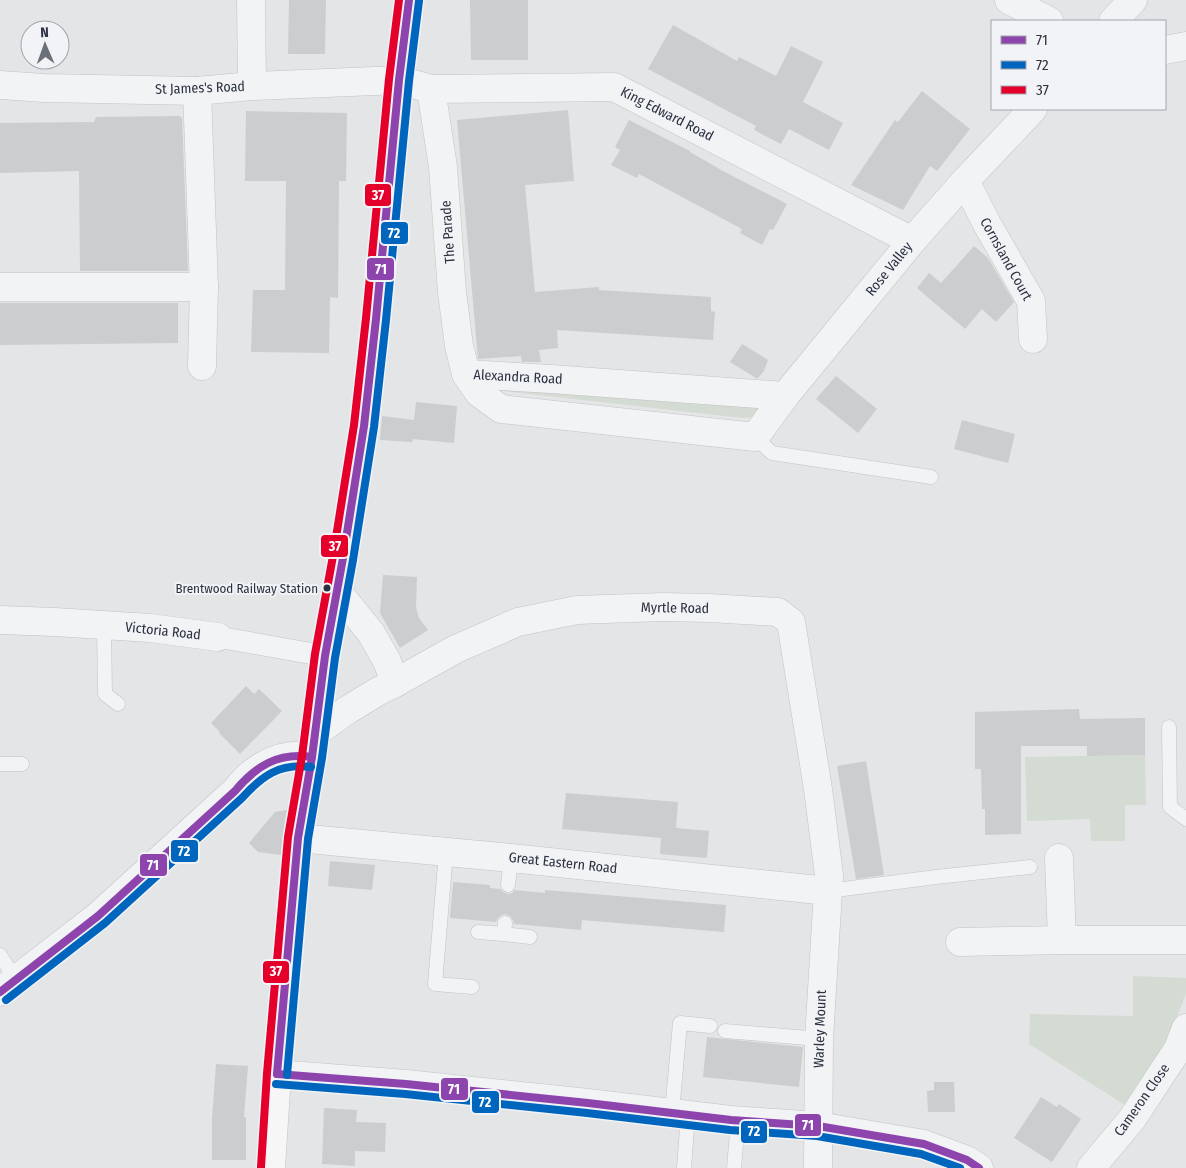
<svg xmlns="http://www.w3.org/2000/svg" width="1186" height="1168" font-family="'Fira Sans Condensed',sans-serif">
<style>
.green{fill:#d4dbd3}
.building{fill:#cbcdcf}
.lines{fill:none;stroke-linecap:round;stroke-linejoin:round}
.service-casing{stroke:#c1c3c5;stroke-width:15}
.pedestrian-casing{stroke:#c1c3c5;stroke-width:22}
.minor-casing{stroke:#c1c3c5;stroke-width:29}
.secondary-casing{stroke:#c1c3c5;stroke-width:29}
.service{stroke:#f2f3f4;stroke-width:14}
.pedestrian{stroke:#f2f3f4;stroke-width:21}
.minor{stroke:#f2f3f4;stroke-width:28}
.secondary{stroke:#f6f6f6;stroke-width:28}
.bus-1-casing{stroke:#f1f3f6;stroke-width:11}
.bus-2-casing{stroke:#f1f3f6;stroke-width:11}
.bus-3-casing{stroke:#f1f3f6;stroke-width:11}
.bus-1{stroke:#8e44ad;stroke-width:8}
.bus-2{stroke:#0065bd;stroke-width:8}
.bus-3{stroke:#e4002b;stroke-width:8}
.bus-dot{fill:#2b323f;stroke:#f1f3f6;stroke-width:2}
.labels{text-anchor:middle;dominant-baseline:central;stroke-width:4;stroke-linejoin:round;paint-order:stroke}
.bus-label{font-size:13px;fill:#2b323f;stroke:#f1f3f6;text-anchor:end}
.street-label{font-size:14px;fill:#2b323f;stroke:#f1f3f6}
.line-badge{stroke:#f1f3f6;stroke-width:2}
.badge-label{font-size:14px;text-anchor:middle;font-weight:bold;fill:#fff}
</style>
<rect width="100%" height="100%" fill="#e3e5e7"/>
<g class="green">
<path d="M492,385L768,405L755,417L742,418L495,390Z"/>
<path d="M1145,755L1146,805H1125V841H1091L1090,819L1027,821L1025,757Z"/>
<path d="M1133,976L1186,978V993L1166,1047L1128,1107L1029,1044L1030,1014L1133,1016Z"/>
</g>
<g class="building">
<path d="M289,0H326L325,54H288Z"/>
<path d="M470,0H528V60H471Z"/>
<path d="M673,25L737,61L739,57L776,76L791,46L823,62L803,102L843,123L829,150L789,129L781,144L754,130L756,126L648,69Z"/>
<path d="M922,91L970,129L937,171L930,166L903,210L851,185L895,120L898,122Z"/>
<path d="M568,110L574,181L525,185L535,292L599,287V290L711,297V311L715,312L713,340L557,330L558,348L539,350L541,362H522L521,356L478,359L457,120Z"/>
<path d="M246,111L347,113L346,181H339L338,298L330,297L329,353L251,352L253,290H285L286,181H245Z"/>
<path d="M180,116L182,118L188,271H80L79,171L0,173V123L94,122L96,117Z"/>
<path d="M629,120L690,151V152L723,171L787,204L773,230L770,229L762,245L740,233L742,229L639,174L637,178L611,165L620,150L615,147Z"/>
<path d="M974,246L988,258L1014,302L996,322L982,309L965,329L917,288L929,273L941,283Z"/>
<path d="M0,303H178V343L0,345Z"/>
<path d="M742,344L768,360L764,371L758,378H756L730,362Z"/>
<path d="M836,376L877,409L858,433L816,399Z"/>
<path d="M416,402L457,406L454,443L413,439L412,442L380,440L382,416L414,420Z"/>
<path d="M962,420L1015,434L1008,463L954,449Z"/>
<path d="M383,575L417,577L416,607L419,618L428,630L400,648L380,613Z"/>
<path d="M246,686L254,694L259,689L282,711L240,754L219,733L220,732L211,723Z"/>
<path d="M1079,709L1080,719L1145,718V755L1087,756V746H1021V834L985,835V809H982L981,769H975V712Z"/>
<path d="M866,761L884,875L856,879L837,766Z"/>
<path d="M566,793L678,802L676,828L709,831L707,858L660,854L661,838L562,829Z"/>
<path d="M287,810L283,835L281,855L258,852L249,843L275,812Z"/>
<path d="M330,861L375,865L372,890L328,886Z"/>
<path d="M453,882L490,885V888L500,889L503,892L508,894L512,893L515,890L545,893V890L726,905L724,932L582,920L581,930L514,924L513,920L510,916L505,914L502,915L498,918L496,922L450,918Z"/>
<path d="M707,1037L803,1047L799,1087L703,1077Z"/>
<path d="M216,1064L248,1066L244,1117H246V1160H212V1119Z"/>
<path d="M934,1082H954L955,1112H928L927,1091L934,1090Z"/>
<path d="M1041,1097L1057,1107L1059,1104L1081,1119L1052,1162L1014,1138Z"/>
<path d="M324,1108L357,1110L356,1122L386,1123L385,1152L355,1151V1166L322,1164Z"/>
</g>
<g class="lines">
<g class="service-casing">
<g id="service">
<path d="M755,437L772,453L931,477"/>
<path d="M104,625L105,694L118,704"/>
<path d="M1169,727L1170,807L1186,819"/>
<path d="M0,764H22"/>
<path d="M446,852L435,984L472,987"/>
<path d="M508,885L511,858"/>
<path d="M828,891L936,877L1030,867"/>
<path d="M505,923L504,934L530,937"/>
<path d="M478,932L504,934"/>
<path d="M0,955L16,980"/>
<path d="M725,1031L819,1039"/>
<path d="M672,1112L680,1023L710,1026"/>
<path d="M684,1168L688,1114"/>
<path d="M734,1168L738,1120"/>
</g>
</g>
<g class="pedestrian-casing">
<path id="pedestrian" d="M218,637L325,656"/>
</g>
<g class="minor-casing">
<g id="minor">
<path d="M251,0L252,86"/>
<path d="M1009,0L1049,21"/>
<path d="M1113,21L1133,0"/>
<path d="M1165,50L1186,46"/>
<path d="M0,85L44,88L197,91L252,86L399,80L431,89L614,87L912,241"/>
<path d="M431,89L443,167L452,292L459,346L466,374L479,393L501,409L755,437L785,396L912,241L965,181L1033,109"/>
<path d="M197,91L204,287L202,366"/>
<path d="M965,181L987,224L1031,301L1033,339"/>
<path d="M0,287H204"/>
<path d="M466,374L551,379L785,396"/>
<path d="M337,591L371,633L387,661L395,683"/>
<path d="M0,620L55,622L150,628L218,637"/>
<path d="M315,733L349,709L377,692L395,683L456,649L518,622L577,610L662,607L709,608L778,612L791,622L818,789L829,875L819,1039L818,1168"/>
<path d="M298,838L511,858L828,891"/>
<path d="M1059,858L1062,940H1186"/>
<path d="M960,942L1062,940"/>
<path d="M0,992L98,916L235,791C241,784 247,776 255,771C272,758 290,753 312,757"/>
<path d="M277,1074L406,1084L588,1103L731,1120L818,1126L924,1144L967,1160L979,1168"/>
<path d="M1091,1168L1132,1119L1178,1049L1186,1028"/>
</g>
</g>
<g class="secondary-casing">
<path id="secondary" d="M271,1168L277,1074L298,838L312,757L325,656L343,558L364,426L376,319L399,80L409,0"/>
</g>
<use href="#service" class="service"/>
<use href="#pedestrian" class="pedestrian"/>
<use href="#minor" class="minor"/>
<use href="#secondary" class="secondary"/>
<g class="bus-1-casing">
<g id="bus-1">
<path d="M0,992L98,916L235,791C256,766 278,752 312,757"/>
<path d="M277,1074L298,838L312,757L325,656L343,558L364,426L376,319L399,80L409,0"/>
<path d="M277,1074L406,1084L588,1103L731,1120L818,1126L924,1144L967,1160L979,1168"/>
</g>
</g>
<g class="bus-2-casing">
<g id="bus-2">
<path d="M6,1000L105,923L242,798C262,776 279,763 311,767"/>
<path d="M287,1075L308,839L322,758L335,658L353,560L374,427L386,320L409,81L419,1"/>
<path d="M276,1084L405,1094L587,1113L730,1130L817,1136L921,1154L960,1168"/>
</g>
</g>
<g class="bus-3-casing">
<path id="bus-3" d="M261,1167L267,1073L288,837L302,756L315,654L333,556L354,425L366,318L389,79L399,0"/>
</g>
<use href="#bus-1" class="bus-1"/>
<use href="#bus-2" class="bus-2"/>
<use href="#bus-3" class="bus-3"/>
</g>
<circle class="bus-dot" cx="327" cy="588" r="4.5"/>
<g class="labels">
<g class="bus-label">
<text x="318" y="588">Brentwood Railway Station</text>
</g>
<g class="street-label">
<text transform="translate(200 88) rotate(-2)">St James's Road</text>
<text transform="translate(667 114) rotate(27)">King Edward Road</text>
<text transform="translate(448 232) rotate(-94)">The Parade</text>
<text transform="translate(1006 259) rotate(61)">Cornsland Court</text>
<text transform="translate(889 269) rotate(-51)">Rose Valley</text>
<text transform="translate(518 377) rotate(3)">Alexandra Road</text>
<text transform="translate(675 608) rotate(1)">Myrtle Road</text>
<text transform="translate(163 631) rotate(6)">Victoria Road</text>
<text transform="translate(563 863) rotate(6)">Great Eastern Road</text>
<text transform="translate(820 1029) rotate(-88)">Warley Mount</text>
<text transform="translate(1142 1100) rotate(-55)">Cameron Close</text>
</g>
</g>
<g class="line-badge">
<rect x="364" y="183" width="28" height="24" rx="5" fill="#e4002b"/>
<rect x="380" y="221" width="29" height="24" rx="5" fill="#0065bd"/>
<rect x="366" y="257" width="29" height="24" rx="5" fill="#8e44ad"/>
<rect x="320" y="534" width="29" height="24" rx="5" fill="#e4002b"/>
<rect x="170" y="839" width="29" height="24" rx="5" fill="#0065bd"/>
<rect x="139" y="853" width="29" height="24" rx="5" fill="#8e44ad"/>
<rect x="262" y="960" width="28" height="24" rx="5" fill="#e4002b"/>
<rect x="440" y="1077" width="29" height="24" rx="5" fill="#8e44ad"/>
<rect x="471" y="1090" width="29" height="24" rx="5" fill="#0065bd"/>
<rect x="794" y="1113" width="28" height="24" rx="5" fill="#8e44ad"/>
<rect x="740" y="1120" width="28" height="24" rx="5" fill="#0065bd"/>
</g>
<g class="badge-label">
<text x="378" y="200">37</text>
<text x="394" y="238">72</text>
<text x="381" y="274">71</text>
<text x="335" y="551">37</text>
<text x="184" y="856">72</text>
<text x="153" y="870">71</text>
<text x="276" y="976">37</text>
<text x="454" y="1094">71</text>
<text x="485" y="1107">72</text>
<text x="808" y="1130">71</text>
<text x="754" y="1136">72</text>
</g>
<rect x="991" y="20" width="175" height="90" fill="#f1f3f6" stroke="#a2a6ad"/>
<rect x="1001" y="36" width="25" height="8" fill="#8e44ad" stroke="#a2a6ad"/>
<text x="1036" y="45" font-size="15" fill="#2b323f">71</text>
<rect x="1001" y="61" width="25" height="8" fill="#0065bd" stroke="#a2a6ad"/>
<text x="1036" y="70" font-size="15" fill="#2b323f">72</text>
<rect x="1001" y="86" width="25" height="8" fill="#e4002b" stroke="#a2a6ad"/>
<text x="1036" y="95" font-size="15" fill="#2b323f">37</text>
<g transform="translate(45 45) rotate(358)"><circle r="24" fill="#f1f3f6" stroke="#a2a6ad"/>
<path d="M0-4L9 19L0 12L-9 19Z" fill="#6b717a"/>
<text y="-8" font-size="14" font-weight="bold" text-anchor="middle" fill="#2b323f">N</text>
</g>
</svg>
